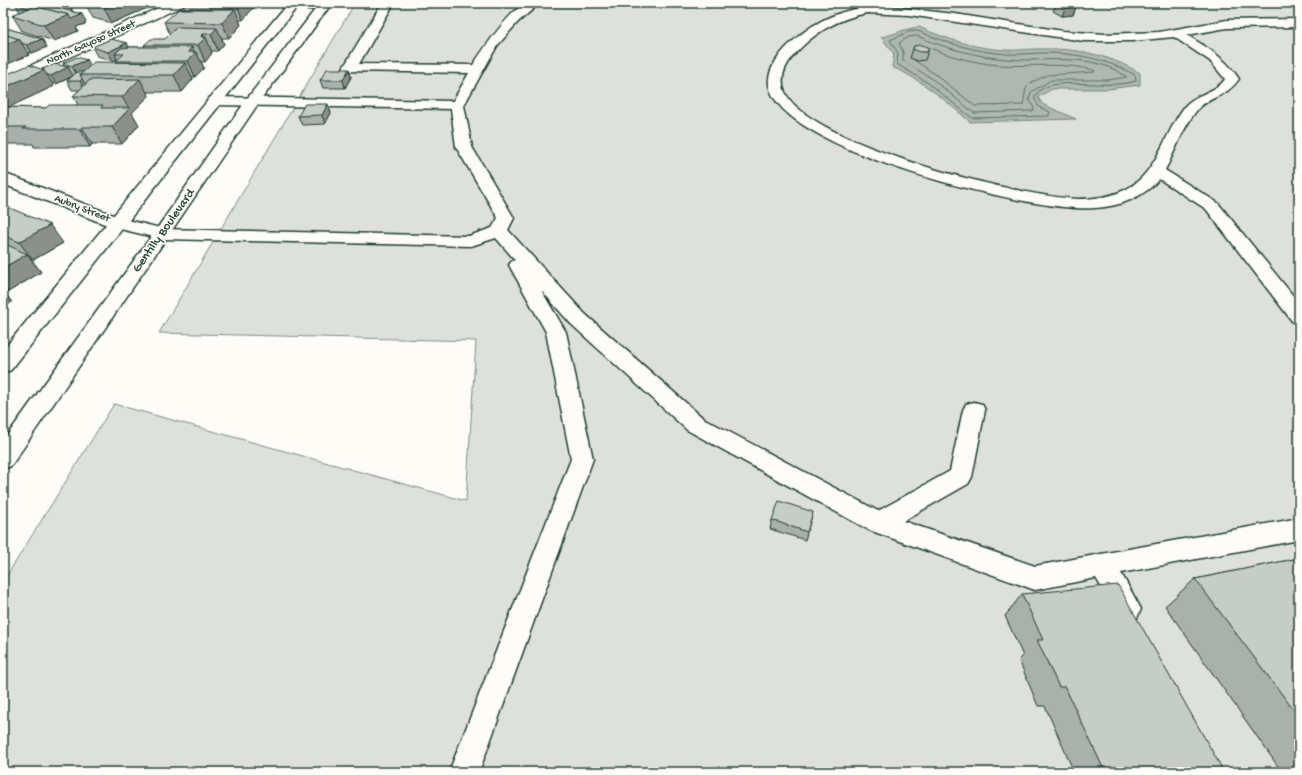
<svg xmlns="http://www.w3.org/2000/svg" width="1302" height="775" font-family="'Gochi Hand',sans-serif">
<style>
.green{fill:#dde0db;stroke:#7e8e88}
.water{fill:#aeb8b1;stroke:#75877f}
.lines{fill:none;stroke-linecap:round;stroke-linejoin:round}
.shore{stroke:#586e66;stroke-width:1}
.lane-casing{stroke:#1f3d34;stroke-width:3}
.street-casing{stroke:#1f3d34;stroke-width:3}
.secondary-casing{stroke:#1f3d34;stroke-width:3}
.lane{fill:#fdfcf7;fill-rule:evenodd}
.street{fill:#fdfcf7;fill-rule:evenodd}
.secondary{fill:#fdfcf7;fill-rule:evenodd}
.wall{fill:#aab0ab;stroke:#1f3d34;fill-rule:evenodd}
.shaded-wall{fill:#8b908b;stroke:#1f3d34}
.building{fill:#c6cdc7;stroke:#1f3d34}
.labels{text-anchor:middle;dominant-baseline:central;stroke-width:3.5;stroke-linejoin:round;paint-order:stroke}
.far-street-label{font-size:11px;fill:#1f3d34;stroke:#fdfcf7}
.street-label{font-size:13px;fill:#1f3d34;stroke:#fdfcf7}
</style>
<rect width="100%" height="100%" fill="#fdfcf7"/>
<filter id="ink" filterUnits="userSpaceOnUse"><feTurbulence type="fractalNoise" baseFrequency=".025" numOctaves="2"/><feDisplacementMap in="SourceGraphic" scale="8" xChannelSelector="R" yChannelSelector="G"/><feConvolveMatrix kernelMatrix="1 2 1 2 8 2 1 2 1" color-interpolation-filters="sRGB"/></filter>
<g filter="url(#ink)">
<path class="green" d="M355,3H1299V772H3V582L114,404L466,501L476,341L159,333Z"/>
<path class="water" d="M919,27C946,39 977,49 1007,50C1016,51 1025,49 1035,49C1075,48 1105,53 1140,73V85L1108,89H1052L1038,97L1042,104L1076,119L970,122C946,101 921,79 892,67L894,54L881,37C894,35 905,28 919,27Z"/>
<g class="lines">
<g class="shore">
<path d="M918,31C946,43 976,52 1007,54C1019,55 1032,53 1044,53C1076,53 1106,59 1135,75L1136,81C1110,90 1058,76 1040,90C1038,92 1036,95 1034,97L1039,107L1050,112L1049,116L972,118L928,83L897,64L898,53L890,40L908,32Z"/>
<path d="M917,36C945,48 975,56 1005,59C1047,63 1091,51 1127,77L1108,80H1051L1031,92L1029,99L1034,108L1033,111L974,113L931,78L903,61V52L899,43L909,37Z"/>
<path d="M914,60L935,74L975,106L1023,105L1026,88L1032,82L1048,75L1095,72L1094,70C1062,62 1031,67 999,65C975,63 952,57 930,48"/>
</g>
<g class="lane-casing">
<g id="lane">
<path d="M382,3H394L359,64L473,65C483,50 510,9 527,3C530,2 536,3 540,3L518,22L497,46L464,105L472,147L514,218L508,230L585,314L703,418L878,511L950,471L963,410L966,404L974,402L982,404L985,410L972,477L968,484L903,521L1035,566L1299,518V540L1121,573L1141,609L1137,618L1128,621L1119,618L1096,578L1035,590L869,530L687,430L571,324L541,290L566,332L593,459L479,772H449L571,459L546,332L509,265L512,261L515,260L496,238L471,246L162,239L156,238L153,234L156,230L162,229L469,236L492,228L498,218L456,147L451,109L214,105L209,104L207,101L209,98L214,97L453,101L469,73L345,71L343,68Z"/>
<path d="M884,6L955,14L1063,31L1105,34L1159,32L1227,20L1299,19V27L1227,28L1187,35C1207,48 1226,58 1239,79C1226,98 1209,96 1197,110C1183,127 1176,150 1165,170L1218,203L1299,303V323L1292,321L1206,209L1159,179C1143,198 1118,207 1094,208C1036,213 779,151 769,85C767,68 782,51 793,41C818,18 850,6 884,6ZM867,13L909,15L1084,41H1132L1174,37L1210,61L1225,79C1216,93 1196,93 1185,106C1163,134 1157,178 1120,192C1107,197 1093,199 1079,199C1023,198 808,144 785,92C779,78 785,65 795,54C814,32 838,19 867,13Z"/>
</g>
</g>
<g class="street-casing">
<g id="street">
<path d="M169,3H185L183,6L3,87V78Z"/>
<path d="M285,3H326L330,6C326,12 289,9 285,3Z"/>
<path d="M3,173L124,219L168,230L171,234L168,238L162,239L112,227L3,184Z"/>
</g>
</g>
<g class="secondary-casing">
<g id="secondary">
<path d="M288,3H300L11,370L3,373V350Z"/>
<path d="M320,3H332L258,104L11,466L3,469V441L156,230L247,99Z"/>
</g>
</g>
<use href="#lane" class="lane"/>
<use href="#street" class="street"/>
<use href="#secondary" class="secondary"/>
</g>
<g class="wall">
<path d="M85,3H159L112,23L93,18Z"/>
<path d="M183,3H253L254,7L243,20H239L241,25L229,38H222L224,44L218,51H211L212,53L205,62H201L204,68L195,77H192L193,79L182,92H146L149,96L132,113L139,125L122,144H92L90,147H34L33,144H3V76L64,66L63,63L87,60L90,66L117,62L116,61L118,60L117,59L113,61L97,56L92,47H145L144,45L165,39L170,34L164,22L185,9ZM72,77L67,81L72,90H79L73,96L78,105L46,108L8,107L54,86L52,83L56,84Z"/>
<path d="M1057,3L1076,7L1073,15L1062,16L1053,11Z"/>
<path d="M15,4L71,8L73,12L86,22L85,23V24L76,27L78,31L54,41L22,31L12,15L20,12Z"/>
<path d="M3,27L42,39L47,47L32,53L27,52L29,55L5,65L7,68L3,70Z"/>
<path d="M914,46L929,48L925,60L918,61L910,58Z"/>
<path d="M349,69L351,77L345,88H323L320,80Z"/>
<path d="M331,113L325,124L302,125L298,116Z"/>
<path d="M3,205L63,243L33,260H32L41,272L8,292L3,290Z"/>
<path d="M813,512L805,540L770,529L772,520Z"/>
<path d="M1299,558V772H1282L1165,606L1195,579Z"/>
<path d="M1022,594L1224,772H1074L1045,706H1038L1019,660L1023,656L1005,616Z"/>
</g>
<g class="shaded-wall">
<path d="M46,3H49L53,10L31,9Z"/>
<path d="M64,3H85L71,8L73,12L59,8Z"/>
<path d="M99,3H159L112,23L104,8Z"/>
<path d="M239,3H253L254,7L243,20L237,5Z"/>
<path d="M1076,7L1073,15L1062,16L1065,8Z"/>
<path d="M235,9L241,25L229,38L222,23Z"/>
<path d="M82,14L86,22L85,23V24L76,27L78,31L54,41L44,25L69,15H79Z"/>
<path d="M217,28L224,44L218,51L211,34Z"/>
<path d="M203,34L205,38L206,37L212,53L205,62L198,45L201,37Z"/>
<path d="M19,39L29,55L5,65L7,68L3,70V45Z"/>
<path d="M42,39L47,47L32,53L27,45Z"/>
<path d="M127,43L132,52L115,54L117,59L113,61L108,52Z"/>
<path d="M192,47L195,53L196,52L204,68L195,77L188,61V52Z"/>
<path d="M87,60L92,68L77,75L72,66Z"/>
<path d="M185,63L193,79L182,92L174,75Z"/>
<path d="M68,67L73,76L56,84L51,76Z"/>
<path d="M349,69L351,77L345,88L343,80Z"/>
<path d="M44,70L54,86L3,110V88Z"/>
<path d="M82,79L87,87L85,90L80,81Z"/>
<path d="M140,79L149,96L132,113L139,125L122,144L112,127L129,109L122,97Z"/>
<path d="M328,104L331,113L325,124L322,115Z"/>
<path d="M82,127L92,144L90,147L80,129Z"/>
<path d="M50,225L63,243L33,260L19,242Z"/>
<path d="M27,254L41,272L8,292L3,286V268Z"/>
<path d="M3,291L12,302L3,308Z"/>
</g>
<g class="building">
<path d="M18,3H46L36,7L34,6L29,8L15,4Z"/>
<path d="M49,3H66L69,4L59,8L82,14L79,15H81L71,19L69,15L38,7Z"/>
<path d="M87,3H115L104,8Z"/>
<path d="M187,3H239L237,5H185Z"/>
<path d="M1057,3H1070L1076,7L1065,8Z"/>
<path d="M34,6L69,15L44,25L12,15Z"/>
<path d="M179,9H235L222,23L164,22Z"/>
<path d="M3,27L42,39L27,45L22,43L19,39L3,34Z"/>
<path d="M177,27L217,28L211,34H203L201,37H206L198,45H144L151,39H165Z"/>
<path d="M3,34L19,39L3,45Z"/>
<path d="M111,39L127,43L108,52L92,47Z"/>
<path d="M922,45L929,48L927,52H920L913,49L914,46Z"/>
<path d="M130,47H192L188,52H196L188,61H116L124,54H115L121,48Z"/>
<path d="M77,57L87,60L72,66L63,63Z"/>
<path d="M94,62L185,63L174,75H80Z"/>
<path d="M55,64L68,67L51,76L46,74L44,70L42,69Z"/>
<path d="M29,65L44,70L3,88V76Z"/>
<path d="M327,69H349L343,80H320Z"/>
<path d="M77,72H83L80,75L82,79L80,81H67Z"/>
<path d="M140,79L122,97L73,96L90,80Z"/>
<path d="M305,104H328L322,115L298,116Z"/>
<path d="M49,105H103L101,108H130L112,127H82L80,129H23L26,127H3V108L4,107L46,108Z"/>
<path d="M3,205L50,225L19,242L3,235Z"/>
<path d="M3,243L27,254L3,268Z"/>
<path d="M779,501L813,512L807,532L772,520Z"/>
<path d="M1299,558V717L1195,579Z"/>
<path d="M1118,585L1224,772H1105L1065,687H1059L1037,640H1043L1022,594Z"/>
</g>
</g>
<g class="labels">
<g class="far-street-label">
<text transform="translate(91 43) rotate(-24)">North Gayoso Street</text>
<text transform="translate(82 209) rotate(21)">Aubry Street</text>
</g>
<g class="street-label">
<text transform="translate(164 231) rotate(-55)">Gentilly Boulevard</text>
</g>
</g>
<rect width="1302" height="775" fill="none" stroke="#fdfcf7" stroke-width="16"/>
<rect x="8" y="8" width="1286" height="759" fill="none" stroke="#1f3d34" stroke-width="1.5" filter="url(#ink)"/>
</svg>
